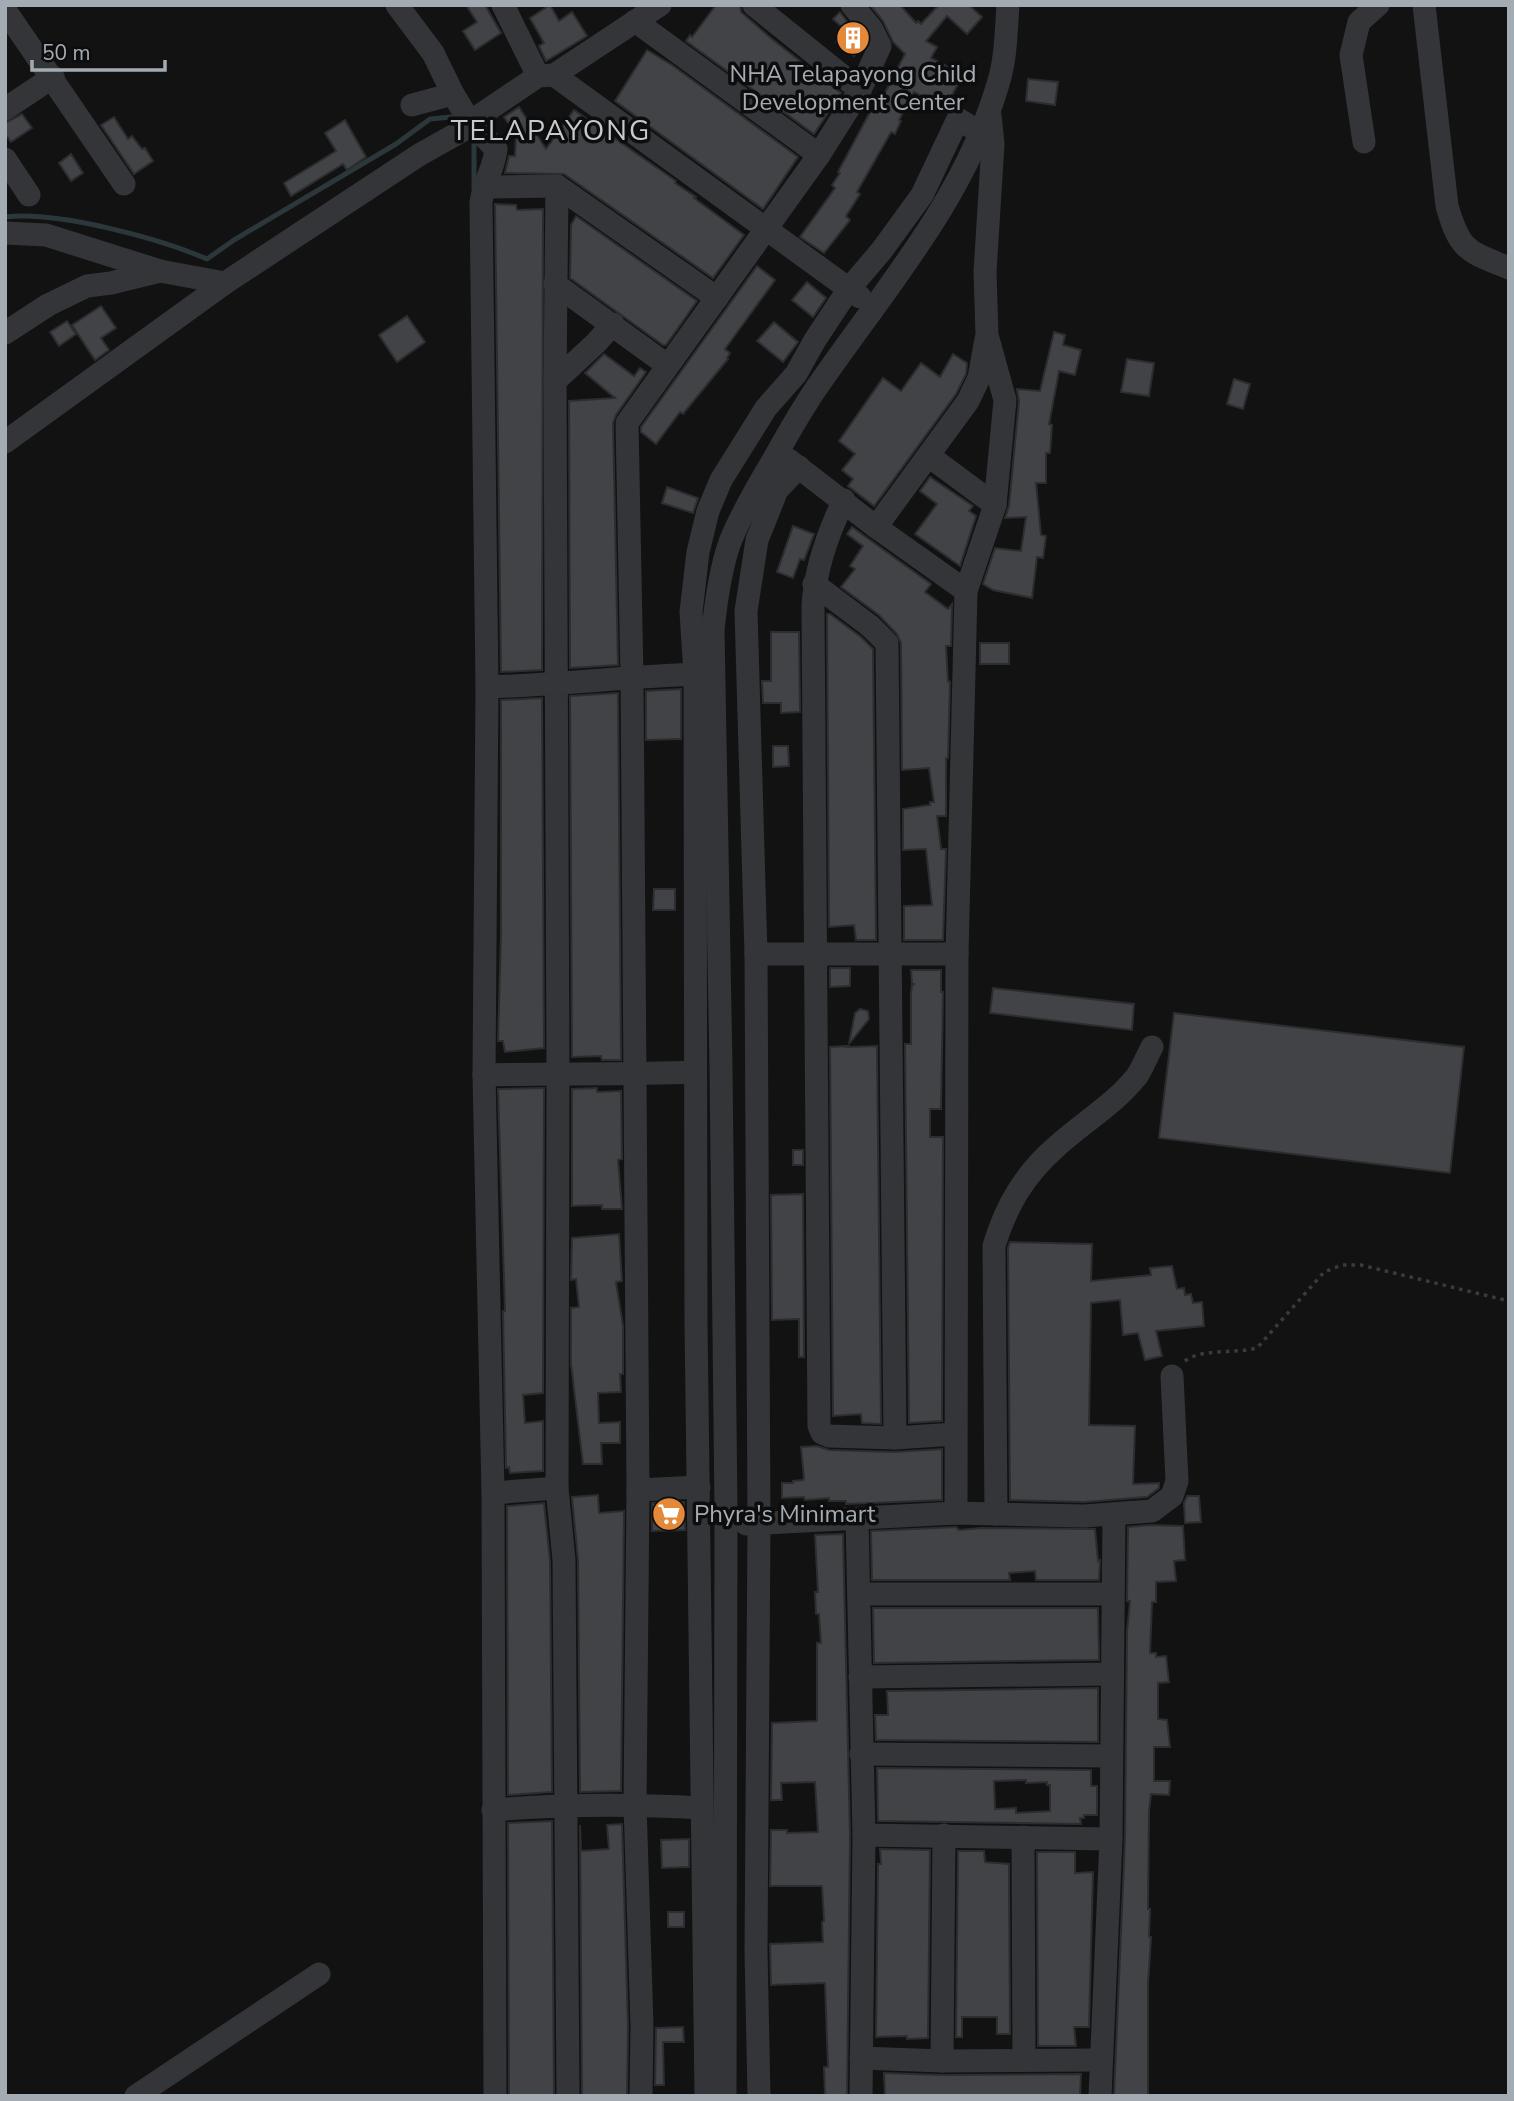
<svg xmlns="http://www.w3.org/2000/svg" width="1514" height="2101" font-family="'Nunito Sans',sans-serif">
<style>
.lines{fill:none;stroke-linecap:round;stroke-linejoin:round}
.stream{stroke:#2c373b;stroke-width:5}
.building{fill:#414346;stroke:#2c2d2f;stroke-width:2;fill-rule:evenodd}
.path{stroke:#393c3f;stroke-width:3.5;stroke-dasharray:3.5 5;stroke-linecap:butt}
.minor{stroke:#333538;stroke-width:23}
.labels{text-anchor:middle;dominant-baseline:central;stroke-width:7;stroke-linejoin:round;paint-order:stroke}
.poi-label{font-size:24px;fill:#a4acb3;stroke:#0d0d0e}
.quarter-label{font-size:28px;letter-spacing:2px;fill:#c5cacf;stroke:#0d0d0e}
</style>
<rect width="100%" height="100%" fill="#121213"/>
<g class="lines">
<g class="stream">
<path d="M474,143V185"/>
<path d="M5,217C58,211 158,238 207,259L234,240L396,144L430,119L451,117"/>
</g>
</g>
<g class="building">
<path d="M466,5H485L501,33L475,50L463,31L477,22Z"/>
<path d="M550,5L559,21L572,12L587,36L546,61L539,46L544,43L530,18Z"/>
<path d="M716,5H740L741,12L772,39L841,93L814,134L686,41L690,35L692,37Z"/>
<path d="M870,5H900L916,23L918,21L921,24L937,7L935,5H969L982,17L967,34L947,16L926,41L937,47L931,58L963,75L945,108L914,92L899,120L901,121L895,134L891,132L857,192L860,194L846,216L850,220L824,253L800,237L835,188L832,185L840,173L838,172L879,95L883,97L905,54L893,42L883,21Z"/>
<path d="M840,12L863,43L854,56L836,42L845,30L833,19Z"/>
<path d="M647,50L672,65L798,157L763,209L615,101Z"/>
<path d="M1028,79L1058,82L1055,105L1026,101Z"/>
<path d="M519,107L546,149L574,110L676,181L675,183L696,197L694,198L744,235L713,278L564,174L505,173L509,156H515L516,135L504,117Z"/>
<path d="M22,114L32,128L11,142L5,134V123Z"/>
<path d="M114,117L128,139L132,136L142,149L145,148L153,161L134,174L101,125Z"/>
<path d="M345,120L366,157L347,170L343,164L291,196L284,183L336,151L325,133Z"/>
<path d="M71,154L83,173L71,181L59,163Z"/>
<path d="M495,204L516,205L517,210L543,209L542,670L501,672Z"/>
<path d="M576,216L697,301L666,345H663L570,278L571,225Z"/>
<path d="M757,266L775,280L725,349L730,353L727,358L728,359L683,414L680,412L656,444L641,432V427Z"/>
<path d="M807,282L826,298L813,317L792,300Z"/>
<path d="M101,306L116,328L101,338L109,350L95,360L72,325Z"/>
<path d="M407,316L425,342L397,362L379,335Z"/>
<path d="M67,321L76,334L59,346L50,332Z"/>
<path d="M774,322L798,342L783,362L757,341Z"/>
<path d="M1054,332L1065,335L1063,345L1081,350L1075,375L1059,371L1049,424L1052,425L1050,453H1046V483H1036L1041,535L1046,536L1043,558L1037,557L1032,598L993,590L983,584L995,548L1021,551L1026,517L1005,518L1009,506L1019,401L1017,389L1040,391Z"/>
<path d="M604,354L634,376L640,368L646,372L616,415L613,423L618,665L570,668L569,401L615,398L585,373Z"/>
<path d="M953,354L967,363L966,374L956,394L874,506L848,486L853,479L842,470L855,454L839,441L883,378L901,391L921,363L940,377Z"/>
<path d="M1127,359L1154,363L1149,396L1121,392Z"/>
<path d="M1234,379L1250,384L1243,409L1227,404Z"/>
<path d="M930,477L973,506L969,511L976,516L960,566L915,534L937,504L920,491Z"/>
<path d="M667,487L698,498L693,513L662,503Z"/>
<path d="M793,526L814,534L804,560L800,559L793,578L777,572Z"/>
<path d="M852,527L931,584L925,592L948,609L952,604L951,646H946L948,681L950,682L948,758H946V816H937L941,849H946L943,940H904V906L932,905L926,849L903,850V809L930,805V802H934L929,768L902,770L901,643L897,634L879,615L841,587L855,569L850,566L863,546L847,534Z"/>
<path d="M827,614H830L861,637L873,649L876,940H856L854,925L829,927Z"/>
<path d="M771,632H799L800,712L781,713V703H763L762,681H771Z"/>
<rect x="980" y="643" width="29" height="21"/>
<path d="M681,689V739L646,740V691Z"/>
<path d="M618,693L621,1060H602L601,1056L572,1057L570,696Z"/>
<path d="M542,698L544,1048L505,1052L503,1041H498L501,935V700Z"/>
<path d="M773,746H788L789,766L773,767Z"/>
<path d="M654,889H675V910H653Z"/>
<path d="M830,968H850V986L830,987Z"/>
<path d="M911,970H941V992H943L941,1109H930V1137H943L942,1421L909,1423L905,1044H911V993L912,985L915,984H912Z"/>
<path d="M993,988L1134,1004L1132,1030L990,1013Z"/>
<path d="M860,1009L868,1011L869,1019L849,1044L855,1013Z"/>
<path d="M1174,1013L1464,1047L1450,1173L1159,1138Z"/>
<path d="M848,1046L847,1047L877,1046L881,1424L862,1423L861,1414L833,1416L830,1047Z"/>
<path d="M544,1088L543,1393L523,1395L525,1423L543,1421V1471L510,1473L509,1467L506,1468L503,1311H505L498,1089Z"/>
<path d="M597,1088V1092L621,1091L622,1159L618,1160L622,1209H602V1205L572,1206V1089Z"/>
<rect x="793" y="1150" width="10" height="15"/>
<path d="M803,1194L804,1357H799V1319L772,1320L771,1195Z"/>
<path d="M619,1234L622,1281L616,1282L623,1326V1374H620L621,1392L598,1393L599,1423L620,1422V1443H601L602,1464H583L571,1364V1308L579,1307L576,1279L571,1280L572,1238Z"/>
<path d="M1010,1242L1092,1244L1091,1281L1151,1275L1150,1268L1172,1266L1177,1289L1184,1288L1185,1295L1191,1294L1193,1303L1202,1302L1204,1326L1156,1331L1162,1356L1145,1360L1138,1333L1123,1335L1120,1300L1091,1303L1089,1425L1135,1426L1133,1484L1159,1483V1488L1147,1497L1084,1502L1010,1500L1008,1248Z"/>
<path d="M817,1446L829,1450L895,1452L942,1449V1500L846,1504V1501H829V1498L805,1500L804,1497L782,1498V1483H793V1481L803,1480L804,1478L801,1447Z"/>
<path d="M598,1495L599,1513L624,1511L621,1791L580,1792L578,1560L572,1497Z"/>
<path d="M1187,1496H1199L1201,1522L1185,1523L1184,1503Z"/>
<path d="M684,1502L685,1530L652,1531V1503Z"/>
<path d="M544,1503L550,1561L552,1792L508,1795L507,1506Z"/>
<path d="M1151,1525L1183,1526L1185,1560L1174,1561L1176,1581L1156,1582V1602H1152L1150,1653H1156V1657L1166,1656L1169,1682L1158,1683V1719L1167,1720L1170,1747H1154V1781H1170L1169,1795L1151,1794L1149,1811L1148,1909H1150L1149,1937H1151L1148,1984V2096H1114L1125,1839L1127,1632L1130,1601H1127L1128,1527Z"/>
<path d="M956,1527L959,1530L981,1528L1095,1529L1098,1561L1100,1560L1099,1580H1036L1035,1571L1009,1573L1010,1580H872L871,1531Z"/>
<path d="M843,1534L850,1835L847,2096H825L824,2067H828L825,1983L771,1985L770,1944L823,1942L822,1922L824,1921L822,1886H770L771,1830H787V1833L818,1832L815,1782L781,1783L782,1800H771L772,1723L817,1721V1643H821L819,1614H816L815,1592H818L815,1535Z"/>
<path d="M873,1608H1098L1099,1660L874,1663Z"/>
<path d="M1098,1688V1742L876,1740L875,1715H888L887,1691Z"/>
<path d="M877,1768L1091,1770V1786H1097V1815H1084V1818H1080L1081,1824L878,1821ZM1026,1780V1783L1047,1782V1785H1050V1811L1016,1813V1808L995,1809L994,1781Z"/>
<path d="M552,1821L554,2096H509L508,1823Z"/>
<path d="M622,1824L628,2026L627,2096H582L580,1825L581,1851L609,1849L607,1825Z"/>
<path d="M689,1839V1867L662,1868L661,1840Z"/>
<path d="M880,1849L930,1850L928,2038L907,2039V2036L876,2037L878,1864H881Z"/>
<path d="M958,1851H984L985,1862L1009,1864L1010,2034H997V2017H962V2037H956Z"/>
<path d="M1037,1852H1075V1873L1093,1872L1089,2027H1074L1076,2046H1038Z"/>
<rect x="668" y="1912" width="16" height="15"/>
<path d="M683,2027L684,2042H663L664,2085H655L656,2028Z"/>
<path d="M884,2073L941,2075L1081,2074L1080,2096H885Z"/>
</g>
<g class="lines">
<path class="path" d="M1185,1361C1202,1348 1235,1354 1257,1348L1324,1272L1342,1265H1361L1509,1301"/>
<g class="minor">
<path d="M397,5L433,53L453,94L470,122L496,149C494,170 483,182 481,203L487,687L484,1075L493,1493L495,2096"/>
<path d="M503,5L538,76"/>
<path d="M754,5L860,90"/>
<path d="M1424,5L1447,206C1460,251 1467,251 1509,268"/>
<path d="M5,10L124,184"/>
<path d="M635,21L819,155"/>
<path d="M554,75L860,297"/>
<path d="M412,105L453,94"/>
<path d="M5,109L53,77"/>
<path d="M1364,142L1351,55L1359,22L1378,5"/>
<path d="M5,159L29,195"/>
<path d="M557,186L555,381L558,1072L557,1488L564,1560L568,2096"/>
<path d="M483,187L557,186L717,298"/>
<path d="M5,233L46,235L160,271"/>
<path d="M555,284L667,365"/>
<path d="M5,333L48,305L87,286L111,283L160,271L225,283L419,155L467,128L470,122L538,76L554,75L660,5"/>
<path d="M555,381L596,343L613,324"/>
<path d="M5,442L225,283"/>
<path d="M929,456L995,505"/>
<path d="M789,460L876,527L966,591"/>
<path d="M844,500C828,533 815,570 813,606L819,1426L822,1433L829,1436L895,1438L955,1434"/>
<path d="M876,527L968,401L979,378L986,339"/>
<path d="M814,584L870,626L887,643L895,1438"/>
<path d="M487,687C556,685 625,677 695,674"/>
<path d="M756,954H957"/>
<path d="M484,1075C554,1073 625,1075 695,1072"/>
<path d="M638,1490L699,1487"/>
<path d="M493,1493L557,1488"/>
<path d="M956,1513L957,954L966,591L995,505L1005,400L987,335L985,272L993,144L990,115"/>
<path d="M996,1514L994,1246C1006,1206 1024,1175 1056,1147C1082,1123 1115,1104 1137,1076C1143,1067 1147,1056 1152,1047"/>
<path d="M857,1520L864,1835L861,2096"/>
<path d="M746,1524L956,1513L1084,1516L1152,1511L1172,1496L1177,1481L1172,1376"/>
<path d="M860,1594H1113"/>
<path d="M860,1677L1112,1674"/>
<path d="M861,1754L1111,1756"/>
<path d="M493,1810C564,1804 631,1804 702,1808"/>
<path d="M864,1835L1111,1839"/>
<path d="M1023,1837L1024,2059"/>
<path d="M861,2058L942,2061L1100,2060"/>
<path d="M942,2061L944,1835"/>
<path d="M136,2096L319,1974"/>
<path d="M641,2096L642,2026L635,1804L638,1490L632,677L627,423L819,155L860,90L880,46L871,28L852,5"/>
<path d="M706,2096L696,1322L695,674L691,612L698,552L708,511L721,480L766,408L796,374L815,340L848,290L882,250L922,195L958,119L981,133"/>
<path d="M725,2096L726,1510L721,1068L713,630C716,601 720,570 730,542C741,514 757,488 772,462C788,434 803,406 822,380C888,285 965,197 998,84C1006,59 1006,32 1008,5"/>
<path d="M759,2096L756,1951L759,1523L756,954L746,611L757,540L777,490L799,467"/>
<path d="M1100,2096L1111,1839L1114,1514"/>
</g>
</g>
<defs>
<g id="building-disc" transform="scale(1.75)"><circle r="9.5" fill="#e48939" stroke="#0d0d0e"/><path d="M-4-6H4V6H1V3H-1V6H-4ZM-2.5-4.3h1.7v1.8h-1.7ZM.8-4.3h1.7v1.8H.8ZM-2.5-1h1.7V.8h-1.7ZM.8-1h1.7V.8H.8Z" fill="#fff"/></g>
<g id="supermarket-disc" transform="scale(1.75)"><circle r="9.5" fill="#e48939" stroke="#0d0d0e"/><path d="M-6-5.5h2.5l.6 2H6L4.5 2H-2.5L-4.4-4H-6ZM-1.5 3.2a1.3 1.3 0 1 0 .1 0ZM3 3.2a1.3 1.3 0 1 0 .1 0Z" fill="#fff"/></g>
</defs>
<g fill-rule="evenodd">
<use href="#building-disc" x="853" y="38"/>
<use href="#supermarket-disc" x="669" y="1514"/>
</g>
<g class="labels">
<g class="poi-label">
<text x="853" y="74">NHA Telapayong Child<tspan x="853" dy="28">Development Center</tspan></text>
<text x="694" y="1514" text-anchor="start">Phyra's Minimart</text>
</g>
<g class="quarter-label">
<text x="551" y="131">TELAPAYONG</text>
</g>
</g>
<rect width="1514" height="2101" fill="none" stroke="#a4acb3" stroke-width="14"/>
<path d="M32 60v10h133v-10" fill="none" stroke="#a4acb3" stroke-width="3.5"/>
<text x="42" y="60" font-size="21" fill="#a4acb3" stroke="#0d0d0e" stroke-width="5" paint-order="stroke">50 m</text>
</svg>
